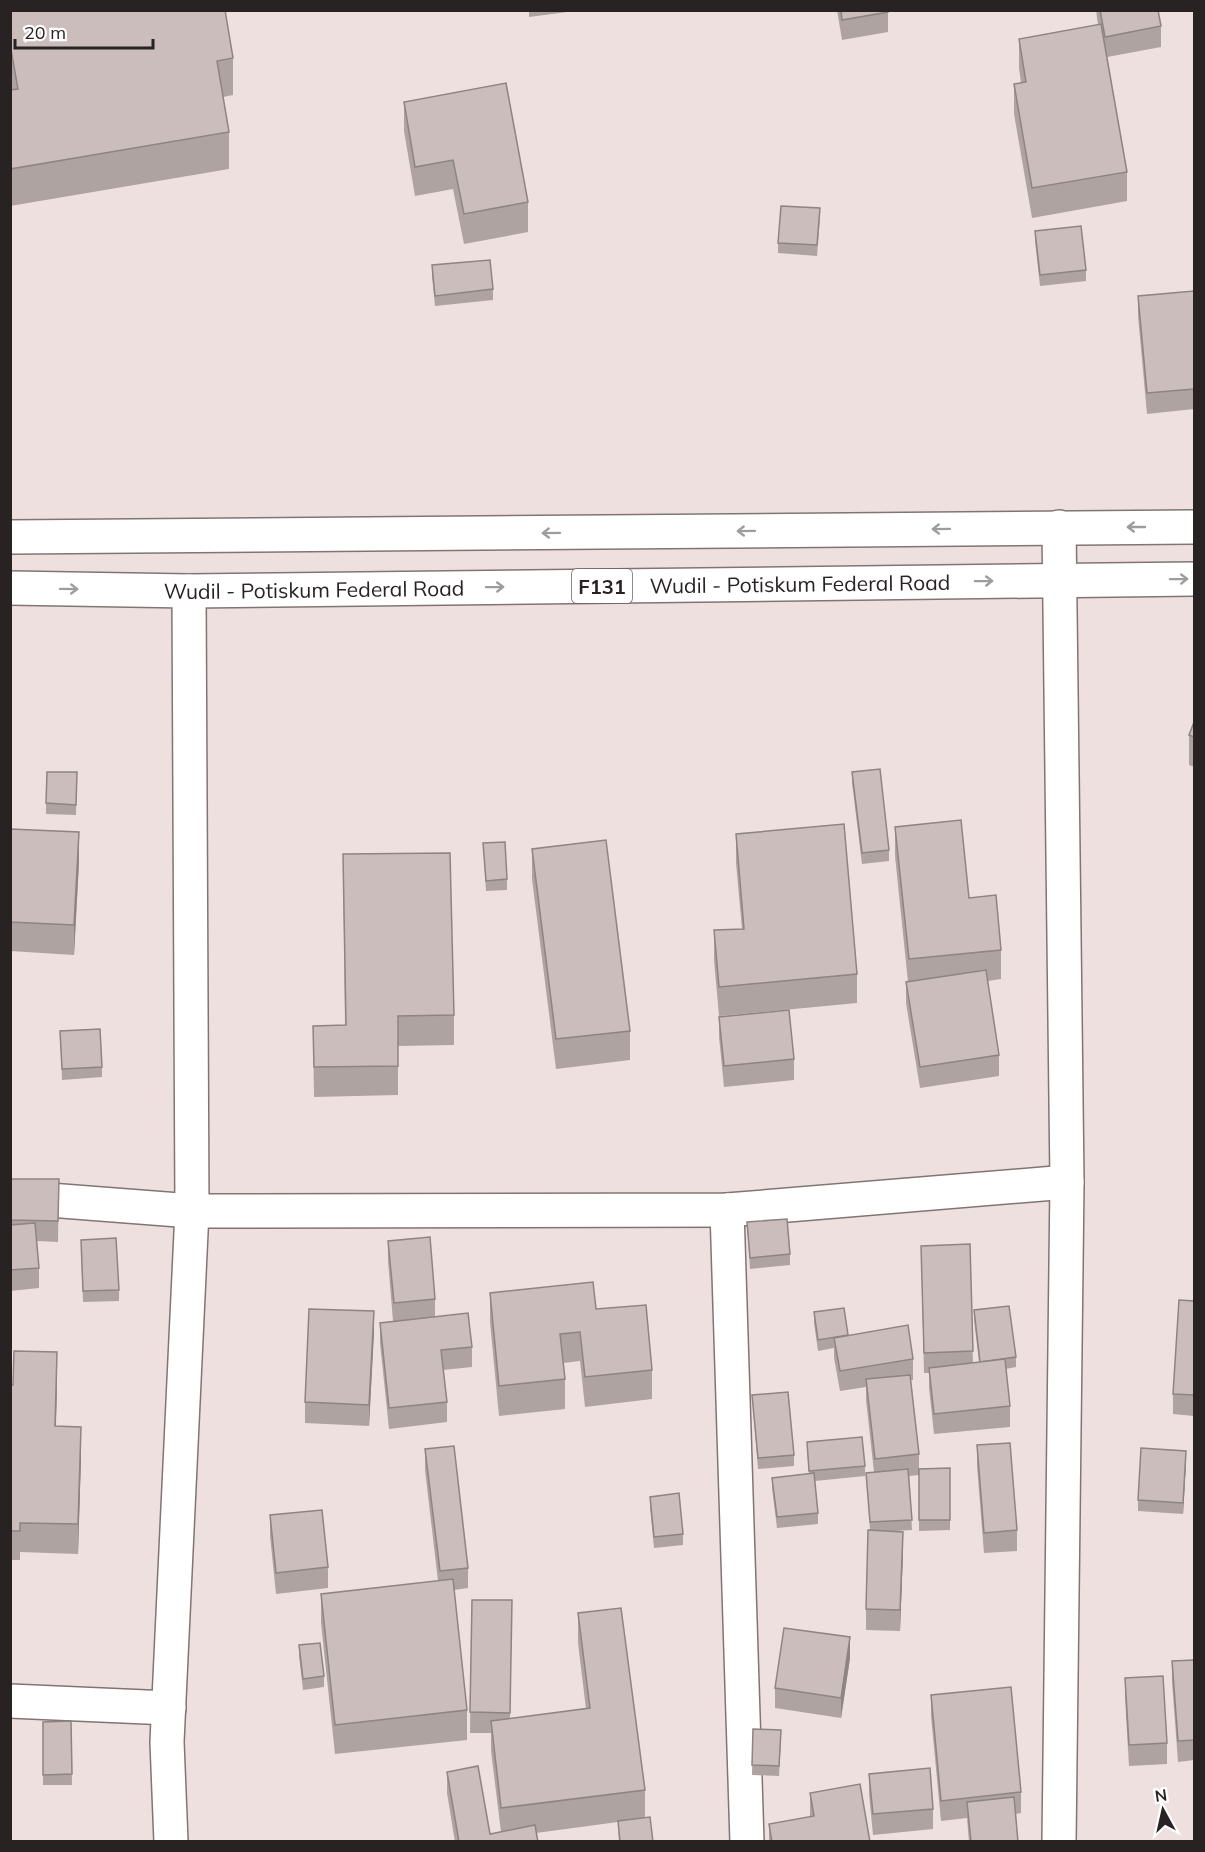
<svg xmlns="http://www.w3.org/2000/svg" width="1205" height="1852" font-family="Mulish,sans-serif">
<style>
.lines{fill:none;stroke-linecap:round;stroke-linejoin:round}
.minor-casing{stroke:#817573;stroke-width:36}
.major-casing{stroke:#817573;stroke-width:36}
.minor{stroke:#fff;stroke-width:33}
.major{stroke:#fff;stroke-width:33}
.wall{fill:#aea3a1}
.shaded-wall{fill:#8d8483}
.building{fill:#cabdbb;stroke:#8d8483;stroke-width:1.5}
.oneway{stroke:#9e9c9c}
.labels{text-anchor:middle;dominant-baseline:central;stroke-width:6;stroke-linejoin:round;paint-order:stroke}
.shield{fill:#fff;stroke:#686564;stroke-width:1.5}
.shield-label{font-size:20px;font-weight:bold;fill:#282322}
.street-label{font-size:21px;fill:#282322;stroke:#fff}
</style>
<rect width="100%" height="100%" fill="#eee0de"/>
<g class="lines">
<g class="minor-casing">
<g id="minor">
<path d="M1059,527L1067,1182L1059,1842"/>
<path d="M10,1197L192,1211L727,1210L1067,1182"/>
<path d="M727,1210L747,1842"/>
<path d="M10,1701L169,1708"/>
<path d="M171,1842L167,1742L192,1211L189,591"/>
</g>
</g>
<g class="major-casing">
<g id="major">
<path d="M10,537L1194,527"/>
<path id="s1" d="M10,588L189,591L1194,579"/>
</g>
</g>
<use href="#minor" class="minor"/>
<use href="#major" class="major"/>
</g>
<g class="wall">
<path d="M10,10L233,58V95L223,97L229,132V169L10,206V90H12L10,81Z"/>
<path d="M529,10H583L529,17Z"/>
<path d="M837,10H888V32L842,40Z"/>
<path d="M1096,10H1158L1161,26V47L1107,57L1127,172V201L1032,218L1014,114V84L1021,83L1019,68V39L1098,25Z"/>
<path d="M404,102L528,202V232L464,244L453,189L415,196L404,131Z"/>
<path d="M820,218L817,256L778,253V243Z"/>
<path d="M1035,231L1086,270V281L1040,286L1035,241Z"/>
<path d="M432,265L493,289V300L435,306L432,276Z"/>
<path d="M1194,291V409L1147,414L1138,316V296Z"/>
<path d="M1194,722V767L1189,765V735Z"/>
<path d="M77,772L76,815L46,814V803Z"/>
<path d="M852,772L889,850V861L862,864L852,783Z"/>
<path d="M1194,819V852H1193V822Z"/>
<path d="M895,827L969,898L1001,950V979L988,981L999,1055V1076L920,1088L906,1003V982H908L895,856Z"/>
<path d="M10,829L79,862L74,955L10,951Z"/>
<path d="M736,834L857,974V1003L719,1016L714,960V930L742,929L736,863Z"/>
<path d="M483,843L507,879V890L486,891Z"/>
<path d="M532,849L630,1031V1060L556,1069L532,879Z"/>
<path d="M343,854L454,1015V1045L398,1046V1095L314,1097L313,1026L345,1025Z"/>
<path d="M719,1017L794,1059V1080L724,1087L719,1037Z"/>
<path d="M60,1031L102,1067V1077L62,1080Z"/>
<path d="M10,1179H59L58,1242L37,1241L39,1268V1288L10,1291Z"/>
<path d="M747,1222L790,1254V1265L750,1269Z"/>
<path d="M388,1241L435,1299V1317L472,1347V1367L443,1370L447,1402V1422L389,1429L380,1343V1323L393,1321L388,1261Z"/>
<path d="M970,1244L973,1363L979,1362L974,1320V1310L1016,1357V1367L1006,1369L1010,1406V1427L934,1434L929,1388V1373H924L921,1246Z"/>
<path d="M81,1251L119,1290V1301L83,1302Z"/>
<path d="M490,1293L596,1309L652,1370V1399L585,1407L580,1361L563,1363L565,1379V1409L499,1416L490,1322Z"/>
<path d="M1194,1301V1416L1173,1414V1394Z"/>
<path d="M814,1312L848,1335L913,1359V1380H911L919,1454V1469L950,1468V1530L919,1531V1475L909,1476L912,1530L896,1531L903,1552L900,1631L866,1630V1609L870,1530L866,1473L874,1472L866,1400V1387L840,1391L834,1358V1348L818,1351L814,1323Z"/>
<path d="M374,1332L369,1426L305,1423V1402Z"/>
<path d="M57,1382L56,1426L81,1457L78,1554L20,1552V1560H10V1385Z"/>
<path d="M752,1395L794,1455V1466L758,1469Z"/>
<path d="M807,1442L865,1466V1476L815,1481L818,1513V1524L777,1528L772,1488V1478L809,1474Z"/>
<path d="M977,1445L1017,1530V1551L984,1553L977,1466Z"/>
<path d="M425,1449L468,1568V1588L454,1590L467,1710V1740L335,1754L321,1623V1594L438,1581L425,1470Z"/>
<path d="M1186,1462L1183,1514L1138,1511V1500Z"/>
<path d="M650,1497L683,1534V1545L654,1548L650,1507Z"/>
<path d="M270,1515L328,1567V1588L276,1594L270,1536Z"/>
<path d="M472,1600H512L510,1719L586,1709L578,1643V1613L645,1790V1817L653,1842H619L618,1822L536,1833L538,1842H455L447,1793V1772L490,1834L501,1832L491,1751V1733H470Z"/>
<path d="M299,1645L324,1676V1687L303,1690L299,1656Z"/>
<path d="M850,1658L841,1718L775,1708V1688Z"/>
<path d="M1194,1660V1760L1178,1762L1172,1682V1661Z"/>
<path d="M1125,1678L1167,1743V1764L1129,1766L1125,1698Z"/>
<path d="M931,1695L1021,1792V1813L1016,1814L1018,1842H969L967,1818L941,1821L931,1716Z"/>
<path d="M71,1721L72,1785H43V1722Z"/>
<path d="M753,1729L781,1741L779,1776L752,1775Z"/>
<path d="M869,1774L933,1809V1829L873,1835L869,1794Z"/>
<path d="M810,1793L870,1842H769V1824L810,1817Z"/>
</g>
<g class="shaded-wall">
<path d="M79,832V862L74,955V925Z"/>
<path d="M374,1311V1332L369,1426V1405Z"/>
<path d="M57,1352V1382L55,1456V1426Z"/>
<path d="M81,1427V1457L78,1554V1524Z"/>
<path d="M1186,1451V1462L1183,1514V1503Z"/>
<path d="M903,1532V1552L900,1631V1610Z"/>
<path d="M850,1637V1658L841,1718V1698Z"/>
</g>
<g class="building">
<path d="M10,10H225L233,58L217,61L229,132L10,169V90L18,89L10,44Z"/>
<path d="M841,10H888V12L842,20Z"/>
<path d="M1100,10H1158L1161,26L1105,37Z"/>
<path d="M1101,24L1127,172L1032,188L1014,84L1026,82L1019,39Z"/>
<path d="M506,83L528,202L464,214L453,160L415,167L404,102Z"/>
<path d="M781,206L820,208L817,245L778,243Z"/>
<path d="M1081,226L1086,270L1040,275L1035,231Z"/>
<path d="M490,260L493,289L435,296L432,265Z"/>
<path d="M1194,291V389L1147,393L1138,296Z"/>
<path d="M1194,722V737L1189,735Z"/>
<path d="M880,769L889,850L862,853L852,772Z"/>
<path d="M47,772H77L76,805L46,803Z"/>
<path d="M961,820L969,898L996,895L1001,950L909,959L895,827Z"/>
<path d="M844,824L857,974L719,987L714,930L744,929L736,834Z"/>
<path d="M10,829L79,832L74,925L10,922Z"/>
<path d="M606,840L630,1031L556,1039L532,849Z"/>
<path d="M505,842L507,879L486,881L483,843Z"/>
<path d="M450,853L454,1015L398,1016V1066L314,1067L313,1026L346,1025L343,854Z"/>
<path d="M986,970L999,1055L920,1067L906,982Z"/>
<path d="M789,1010L794,1059L724,1066L719,1017Z"/>
<path d="M100,1029L102,1067L62,1069L60,1031Z"/>
<path d="M10,1179H59L58,1221L10,1220Z"/>
<path d="M787,1219L790,1254L750,1258L747,1222Z"/>
<path d="M35,1223L39,1268L10,1270V1225Z"/>
<path d="M430,1237L435,1299L394,1303L388,1241Z"/>
<path d="M116,1238L119,1290L83,1291L81,1240Z"/>
<path d="M970,1244L973,1351L924,1353L921,1246Z"/>
<path d="M593,1282L596,1309L646,1305L652,1370L585,1377L580,1332L560,1334L565,1379L499,1386L490,1293Z"/>
<path d="M1179,1300L1194,1301V1395L1173,1394Z"/>
<path d="M1009,1306L1016,1357L980,1362L974,1310Z"/>
<path d="M844,1308L848,1335L818,1340L814,1312Z"/>
<path d="M309,1309L374,1311L369,1405L305,1402Z"/>
<path d="M468,1313L472,1347L441,1350L447,1402L389,1408L380,1323Z"/>
<path d="M908,1325L913,1359L840,1371L834,1338Z"/>
<path d="M14,1351L57,1352L55,1426L81,1427L78,1524L20,1523V1531H10V1385H13Z"/>
<path d="M1005,1359L1010,1406L934,1414L929,1368Z"/>
<path d="M910,1375L919,1454L875,1459L866,1379Z"/>
<path d="M788,1392L794,1455L758,1458L752,1395Z"/>
<path d="M862,1437L865,1466L809,1471L807,1442Z"/>
<path d="M1010,1443L1017,1530L984,1533L977,1445Z"/>
<path d="M454,1446L468,1568L440,1571L425,1449Z"/>
<path d="M1141,1448L1186,1451L1183,1503L1138,1500Z"/>
<path d="M950,1468V1520H919V1469Z"/>
<path d="M908,1469L912,1520L870,1522L866,1473Z"/>
<path d="M814,1473L818,1513L777,1517L772,1478Z"/>
<path d="M679,1493L683,1534L654,1537L650,1497Z"/>
<path d="M322,1510L328,1567L276,1573L270,1515Z"/>
<path d="M868,1530L903,1532L900,1610L866,1609Z"/>
<path d="M453,1579L467,1710L335,1725L321,1594Z"/>
<path d="M472,1600H512L510,1713L470,1712Z"/>
<path d="M621,1608L645,1790L501,1808L491,1721L590,1708L578,1613Z"/>
<path d="M784,1628L850,1637L841,1698L775,1688Z"/>
<path d="M320,1643L324,1676L303,1679L299,1645Z"/>
<path d="M1194,1660V1740L1178,1741L1172,1661Z"/>
<path d="M1163,1676L1167,1743L1129,1745L1125,1678Z"/>
<path d="M1011,1687L1021,1792L941,1801L931,1695Z"/>
<path d="M71,1721L72,1774L43,1775V1722Z"/>
<path d="M753,1729L781,1730L779,1766L752,1765Z"/>
<path d="M478,1766L490,1834L535,1825L538,1842H459L447,1772Z"/>
<path d="M930,1768L933,1809L873,1814L869,1774Z"/>
<path d="M860,1784L870,1842H772L769,1824L814,1816L810,1793Z"/>
<path d="M1014,1797L1018,1842H971L967,1802Z"/>
<path d="M650,1817L653,1842H620L618,1821Z"/>
</g>
<defs><path id="oneway-shaft" d="M-6 0H5M1.5-3L5.5 0L1.5 3" fill="none" stroke-width="1.6" stroke-linecap="round" stroke-linejoin="round" transform="scale(1.5)"/></defs>
<g class="oneway">
<use href="#oneway-shaft" transform="translate(1136 527) rotate(180)"/>
<use href="#oneway-shaft" transform="translate(941 529) rotate(179)"/>
<use href="#oneway-shaft" transform="translate(746 531) rotate(179)"/>
<use href="#oneway-shaft" transform="translate(551 533) rotate(179)"/>
<use href="#oneway-shaft" transform="translate(1179 579) rotate(-1)"/>
<use href="#oneway-shaft" transform="translate(984 581) rotate(-1)"/>
<use href="#oneway-shaft" transform="translate(495 587) rotate(-1)"/>
<use href="#oneway-shaft" transform="translate(69 589) rotate(1)"/>
</g>
<g class="labels">
<rect class="shield" x="572" y="569" width="60" height="34" rx="4.5"/>
<g class="shield-label">
<text x="602" y="586">F131</text>
</g>
<g class="street-label">
<text stroke="none"><textPath href="#s1" startOffset="790">Wudil - Potiskum Federal Road</textPath></text>
<text stroke="none"><textPath href="#s1" startOffset="304">Wudil - Potiskum Federal Road</textPath></text>
</g>
</g>
<rect width="1205" height="1852" fill="none" stroke="#282322" stroke-width="24"/>
<g transform="translate(1163 1810) rotate(352)" stroke="#ffffff" stroke-width="4.5" paint-order="stroke">
<path d="M0-4.5L10 22L0 15L-10 22Z" fill="#282322"/>
<text y="-9" font-size="16" font-weight="bold" text-anchor="middle" fill="#282322">N</text>
</g>
<path d="M15 39v9h138v-9" fill="none" stroke="#282322" stroke-width="3"/>
<text x="24" y="39" font-size="18" fill="#282322" stroke="#ffffff" stroke-width="4.5" paint-order="stroke">20 m</text>
</svg>
